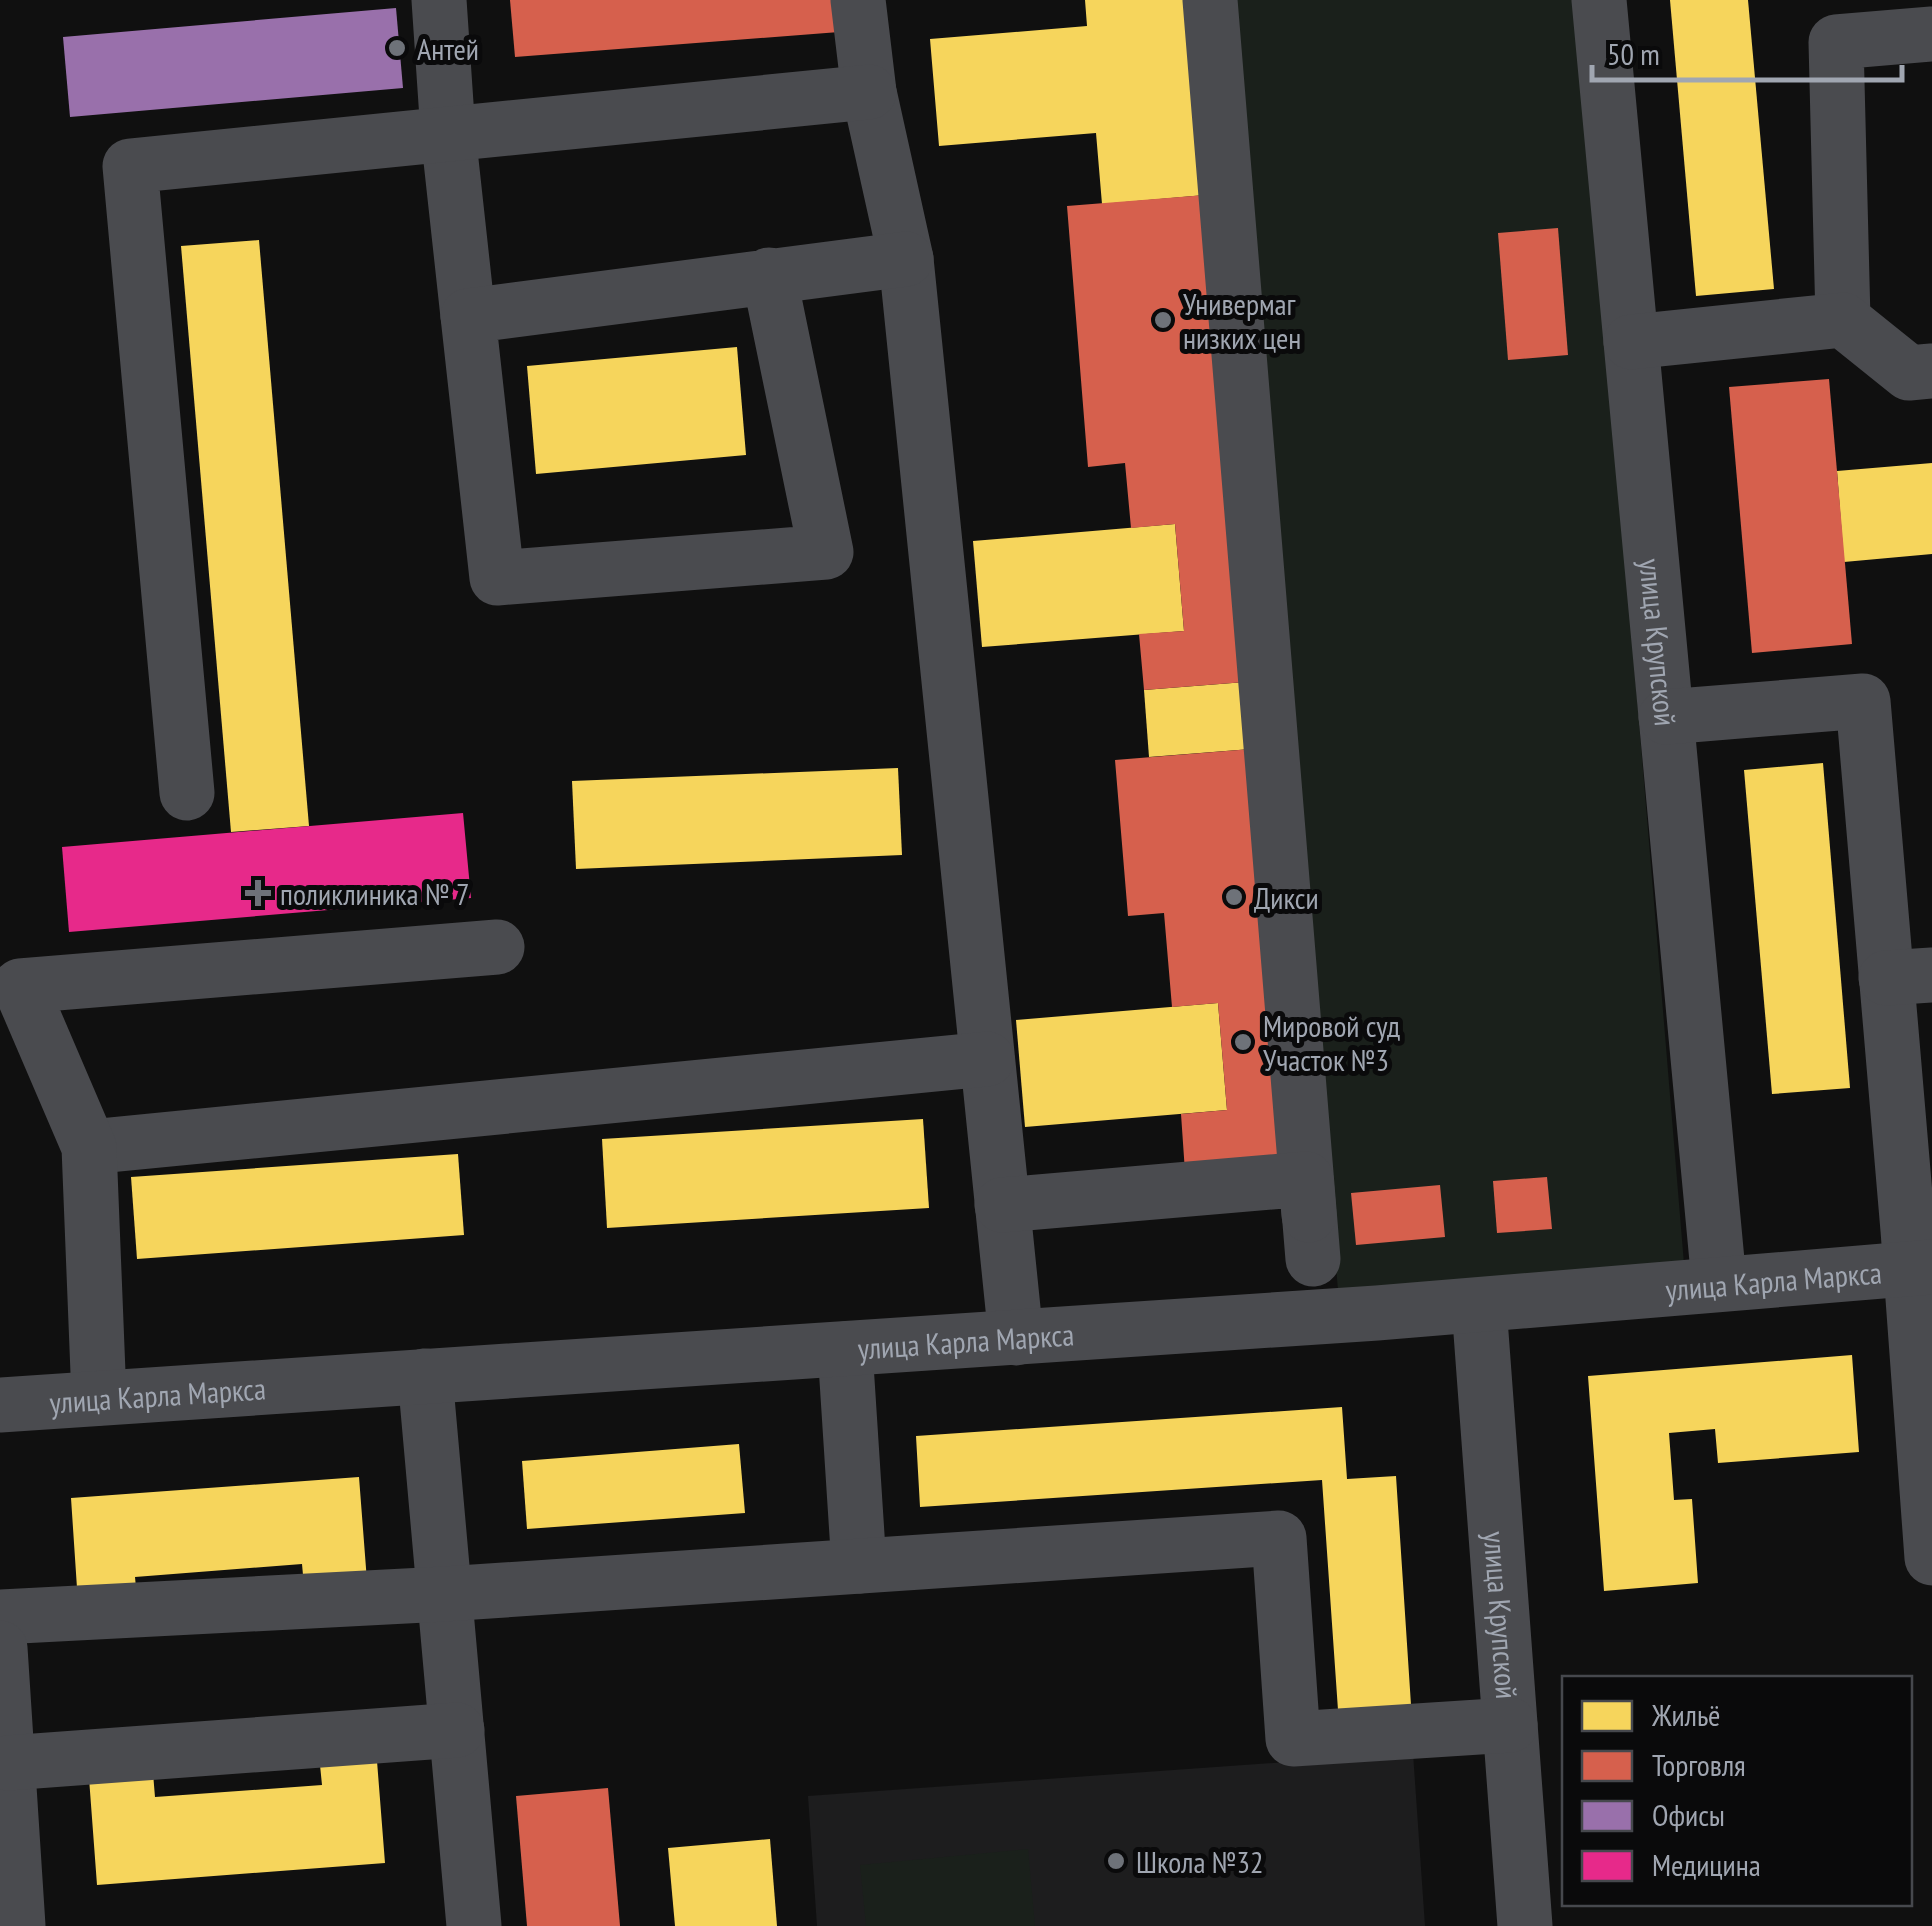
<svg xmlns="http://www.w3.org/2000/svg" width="1932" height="1926" font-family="'PT Sans Narrow',sans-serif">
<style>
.built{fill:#1d1d1e}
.green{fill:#1a201b}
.homes{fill:#f6d55c}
.shops{fill:#d6604d}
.offices{fill:#9970ab}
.health{fill:#e7298a}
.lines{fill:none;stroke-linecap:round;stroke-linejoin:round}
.minor{stroke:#4a4b4f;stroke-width:55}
.poi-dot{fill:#6e7279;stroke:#0a0a0b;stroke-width:4}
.labels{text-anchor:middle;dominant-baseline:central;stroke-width:10;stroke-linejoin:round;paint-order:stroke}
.poi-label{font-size:30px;fill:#a0a6b1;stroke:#0a0a0b;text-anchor:start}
.street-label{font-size:30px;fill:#a0a6b1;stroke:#0a0a0b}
</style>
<rect width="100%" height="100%" fill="#101010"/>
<path class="built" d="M1413,1753L1425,1926H817L808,1796Z"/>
<g class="green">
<path d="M1230,0H1579L1684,1264L1338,1290Z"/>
<path d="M1028,1849L1035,1926H866L860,1865Z"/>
</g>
<g class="homes">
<path d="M1085,0H1189L1205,195L1102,204L1096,133L939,146L930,39L1087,26Z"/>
<path d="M1670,0H1748L1774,289L1696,296Z"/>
<path d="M259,240L309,826L231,832L181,246Z"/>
<path d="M737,347L746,455L536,474L527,366Z"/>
<path d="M1932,463V554L1844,562L1837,471Z"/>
<path d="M1175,524L1184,631L982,647L973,541Z"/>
<path d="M1245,682L1251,749L1149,757L1144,690Z"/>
<path d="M1823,763L1850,1088L1772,1094L1744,770Z"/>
<path d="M898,768L902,855L576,869L572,781Z"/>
<path d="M1218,1003L1227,1110L1025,1127L1016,1020Z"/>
<path d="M923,1119L929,1208L607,1228L602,1139Z"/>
<path d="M458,1154L464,1235L137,1259L131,1177Z"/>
<path d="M1852,1355L1859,1452L1718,1463L1715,1429L1669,1433L1674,1500L1692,1499L1698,1583L1604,1591L1588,1376Z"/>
<path d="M1342,1407L1347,1479L1396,1476L1411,1705L1338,1710L1322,1480L920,1507L916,1436Z"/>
<path d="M739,1444L745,1513L527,1529L522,1461Z"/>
<path d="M359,1477L367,1581L304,1586L302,1564L135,1577L137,1598L78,1603L71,1498Z"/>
<path d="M377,1761L385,1863L97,1885L89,1778L153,1773L155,1797L322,1785L320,1765Z"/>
<path d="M770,1839L777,1926H675L668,1848Z"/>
</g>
<g class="shops">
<path d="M510,0H837L839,32L515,57Z"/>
<path d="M1205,195L1245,682L1144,690L1139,634L1184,631L1175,524L1131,528L1125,463L1088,467L1067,206Z"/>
<path d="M1558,228L1568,355L1508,360L1498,233Z"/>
<path d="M1829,379L1852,644L1752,653L1729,387Z"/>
<path d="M1251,749L1285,1164L1185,1172L1181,1114L1227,1110L1218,1003L1172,1007L1164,913L1128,916L1115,760Z"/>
<path d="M1547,1177L1552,1229L1497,1233L1493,1181Z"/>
<path d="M1440,1185L1445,1237L1356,1245L1351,1193Z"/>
<path d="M608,1788L620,1926H527L516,1796Z"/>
</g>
<path class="offices" d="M396,8L403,88L70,117L63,37Z"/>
<path class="health" d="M463,813L471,898L69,932L62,847Z"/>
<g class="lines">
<g class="minor">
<path d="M439,0L448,133L468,316"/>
<path d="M858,0L869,92L906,259L1016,1338"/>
<path d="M1210,0L1313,1259"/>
<path id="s1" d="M1599,0L1719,1282"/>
<path d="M769,275L826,552L497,578L468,316L906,259"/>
<path d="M1843,320L1836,42L1932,34"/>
<path d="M1631,342L1843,320L1909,373L1932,371"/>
<path d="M1666,717L1863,701L1908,1230L1932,1558"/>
<path d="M187,793L130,166L869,92"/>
<path d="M1886,978L1932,975"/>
<path d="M89,1147L987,1059"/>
<path d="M1002,1205L1306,1179L1309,1215"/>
<path id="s2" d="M1479,1306L1525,1926"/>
<path d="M845,1349L859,1566"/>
<path d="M425,1376L474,1926"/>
<path d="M99,1398L89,1147L20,986L497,947"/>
<path id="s3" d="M0,1405L1377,1313L1932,1267"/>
<path d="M0,1617L444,1594L1279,1538L1293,1739L1510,1725"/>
<path d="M0,1648L18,1926"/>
<path d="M8,1763L457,1730"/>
</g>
</g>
<g class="poi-dot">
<circle cx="397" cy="48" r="10"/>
<circle cx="1163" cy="320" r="10"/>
<path d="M253 878h10v10h10v10h-10v10h-10v-10h-10v-10h10z"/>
<circle cx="1234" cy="897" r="10"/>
<circle cx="1243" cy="1042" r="10"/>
<circle cx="1116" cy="1861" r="10"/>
</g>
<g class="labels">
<g class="poi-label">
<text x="417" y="48">Антей</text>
<text x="1183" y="303">Универмаг<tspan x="1183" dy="34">низких цен</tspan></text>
<text x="280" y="893">поликлиника № 7</text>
<text x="1254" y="897">Дикси</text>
<text x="1263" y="1025">Мировой суд<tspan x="1263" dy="34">Участок №3</tspan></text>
<text x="1136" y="1861">Школа №32</text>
</g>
<g class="street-label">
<text stroke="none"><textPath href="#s1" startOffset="645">улица Крупской</textPath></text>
<text stroke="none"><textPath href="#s3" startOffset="1778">улица Карла Маркса</textPath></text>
<text stroke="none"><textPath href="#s3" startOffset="968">улица Карла Маркса</textPath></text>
<text stroke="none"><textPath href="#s3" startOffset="158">улица Карла Маркса</textPath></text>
<text stroke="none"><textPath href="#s2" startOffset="310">улица Крупской</textPath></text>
</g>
</g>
<rect x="1562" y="1676" width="350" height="230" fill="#0a0a0b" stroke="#46484d" stroke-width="2.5"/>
<rect x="1582" y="1701" width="50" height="30" fill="#f6d55c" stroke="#46484d" stroke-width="2.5"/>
<text x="1652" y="1726" font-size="30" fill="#a0a6b1">Жильё</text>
<rect x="1582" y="1751" width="50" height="30" fill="#d6604d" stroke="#46484d" stroke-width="2.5"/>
<text x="1652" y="1776" font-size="30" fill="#a0a6b1">Торговля</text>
<rect x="1582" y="1801" width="50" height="30" fill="#9970ab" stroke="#46484d" stroke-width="2.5"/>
<text x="1652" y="1826" font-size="30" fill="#a0a6b1">Офисы</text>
<rect x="1582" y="1851" width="50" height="30" fill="#e7298a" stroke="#46484d" stroke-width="2.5"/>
<text x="1652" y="1876" font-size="30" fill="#a0a6b1">Медицина</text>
<path d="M1592 65v15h310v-15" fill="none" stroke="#a0a6b1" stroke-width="5"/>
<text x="1607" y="65" font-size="30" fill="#a0a6b1" stroke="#0a0a0b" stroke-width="8" paint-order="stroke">50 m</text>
</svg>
